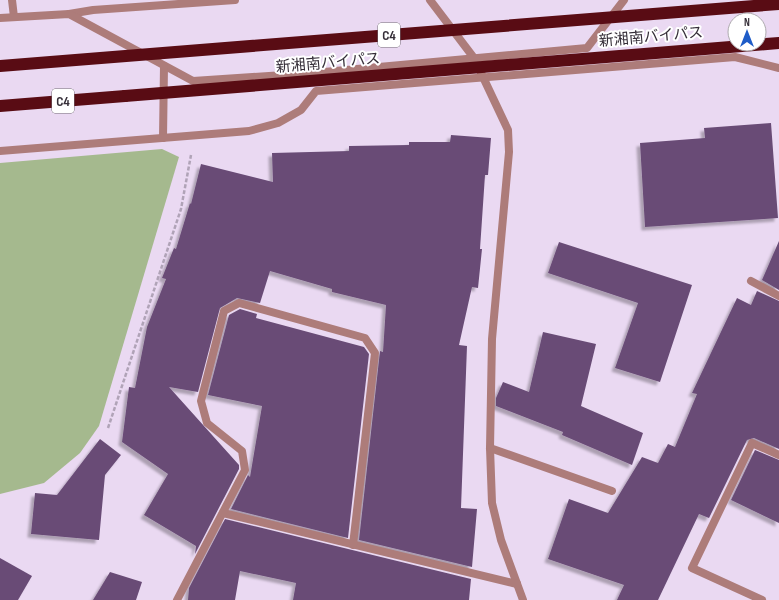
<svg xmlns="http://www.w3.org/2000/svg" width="779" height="600" font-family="'Sofia Sans Condensed','Noto Sans JP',sans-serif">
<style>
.green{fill:#a5b98e}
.building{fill:#694c76;filter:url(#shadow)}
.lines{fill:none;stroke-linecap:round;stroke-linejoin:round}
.path{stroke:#b0a3b7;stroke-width:2.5;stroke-dasharray:4 2;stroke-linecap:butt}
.service{stroke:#ad7c7a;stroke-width:8}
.minor{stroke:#ad7c7a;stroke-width:8}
.tertiary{stroke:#ad7c7a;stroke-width:8}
.motorway{stroke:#590c14;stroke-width:12}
.motorway-bridge{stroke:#590c14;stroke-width:12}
.labels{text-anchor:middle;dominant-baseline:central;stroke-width:4;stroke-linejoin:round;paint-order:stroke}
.shield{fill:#fff;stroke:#726d74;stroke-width:1}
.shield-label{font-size:14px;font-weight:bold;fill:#352e38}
.street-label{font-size:15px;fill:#352e38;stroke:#fff}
</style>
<defs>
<filter id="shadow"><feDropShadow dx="-3.5" dy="3.5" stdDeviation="1" flood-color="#0004"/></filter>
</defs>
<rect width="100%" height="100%" fill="#ead9f2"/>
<path class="green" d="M162,149L179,157L99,426L80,453L44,483L0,494V163Z"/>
<g class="building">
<path d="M771,123L778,218L645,227L640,143L705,138L704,128Z"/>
<path d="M451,135L491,138L488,175H485L480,249H482L478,288L472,287L459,345L467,346L461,508L477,509L472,567L359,540L380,351L383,352L386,305L332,292V289L270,271L260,303L237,298L220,308L198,392L169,387L239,465V469L195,554L196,546L144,515L168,474L122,442L129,387L135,388L147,327L166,279L162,278L174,248L176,249L190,203L191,204L201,164L273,182L272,153L349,151V146L409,145V142H450Z"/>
<path d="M779,241V290L762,280Z"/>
<path d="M559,242L692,285L660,382L615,368L638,303L548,273Z"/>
<path d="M757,291L779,301V449L754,438L747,440L709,518L699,514L658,600H617L624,585L548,559L569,499L608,513L642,457L658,463L668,444L675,447L697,394L692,393L737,298L751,305Z"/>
<path d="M240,309L257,314L256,318L364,347L369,354L348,538L231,509L248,475L250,477L262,406L208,395L229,315Z"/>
<path d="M543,332L596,344L581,406L643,433L632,465L562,435L563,432L496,406V398L503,382L529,392Z"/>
<path d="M100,439L121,455L105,475L99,540L31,534L35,493L57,495Z"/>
<path d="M755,450L779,460V523L731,500Z"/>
<path d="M225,519L471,579L469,600H293L296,583L240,571L235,600H188L189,588Z"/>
<path d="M0,558L32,576L18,600H0Z"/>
<path d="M110,572L142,582L136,600H93Z"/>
</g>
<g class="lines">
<path class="path" d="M108,428L181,209L191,155"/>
<path class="service" d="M751,281L779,296"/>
<g class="minor">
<path d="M12,0L14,17"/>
<path d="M430,0L474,58L508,130L509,152L492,339L490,448L492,503L501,540L523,600"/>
<path d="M69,14L93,10L235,0"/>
<path d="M490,448L612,491"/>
<path d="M223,513L517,584"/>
<path d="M177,600L245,470L242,451L207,423L201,401L224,311L239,303L365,338L375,353L353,545"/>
<path d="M762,600L692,568L752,443L779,455"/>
</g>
<g class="tertiary">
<path d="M0,18L69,14L193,81L313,73L587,48L624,0"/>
<path d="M163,138L164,66"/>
<path d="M0,151L249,131L278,123L301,110L316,91L735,57L779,68"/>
</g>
<path class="motorway" d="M0,106L125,96"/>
<g class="motorway-bridge">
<path d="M0,66L779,4"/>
<path d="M125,96L779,43"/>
</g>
</g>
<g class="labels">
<g class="shield">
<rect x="378" y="23" width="22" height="24" rx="3"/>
<rect x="52" y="89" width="22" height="24" rx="3"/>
</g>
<g class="shield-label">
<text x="389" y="35">C4</text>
<text x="63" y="101">C4</text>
</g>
<g class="street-label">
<text transform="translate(651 37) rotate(-5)">新湘南バイパス</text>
<text transform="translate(328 63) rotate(-5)">新湘南バイパス</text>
</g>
</g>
<g transform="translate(747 32)"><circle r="19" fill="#ffffff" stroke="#aeabaf"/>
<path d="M0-3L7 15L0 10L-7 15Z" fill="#1e5cc8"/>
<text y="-6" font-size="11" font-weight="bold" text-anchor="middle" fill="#352e38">N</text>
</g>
</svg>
